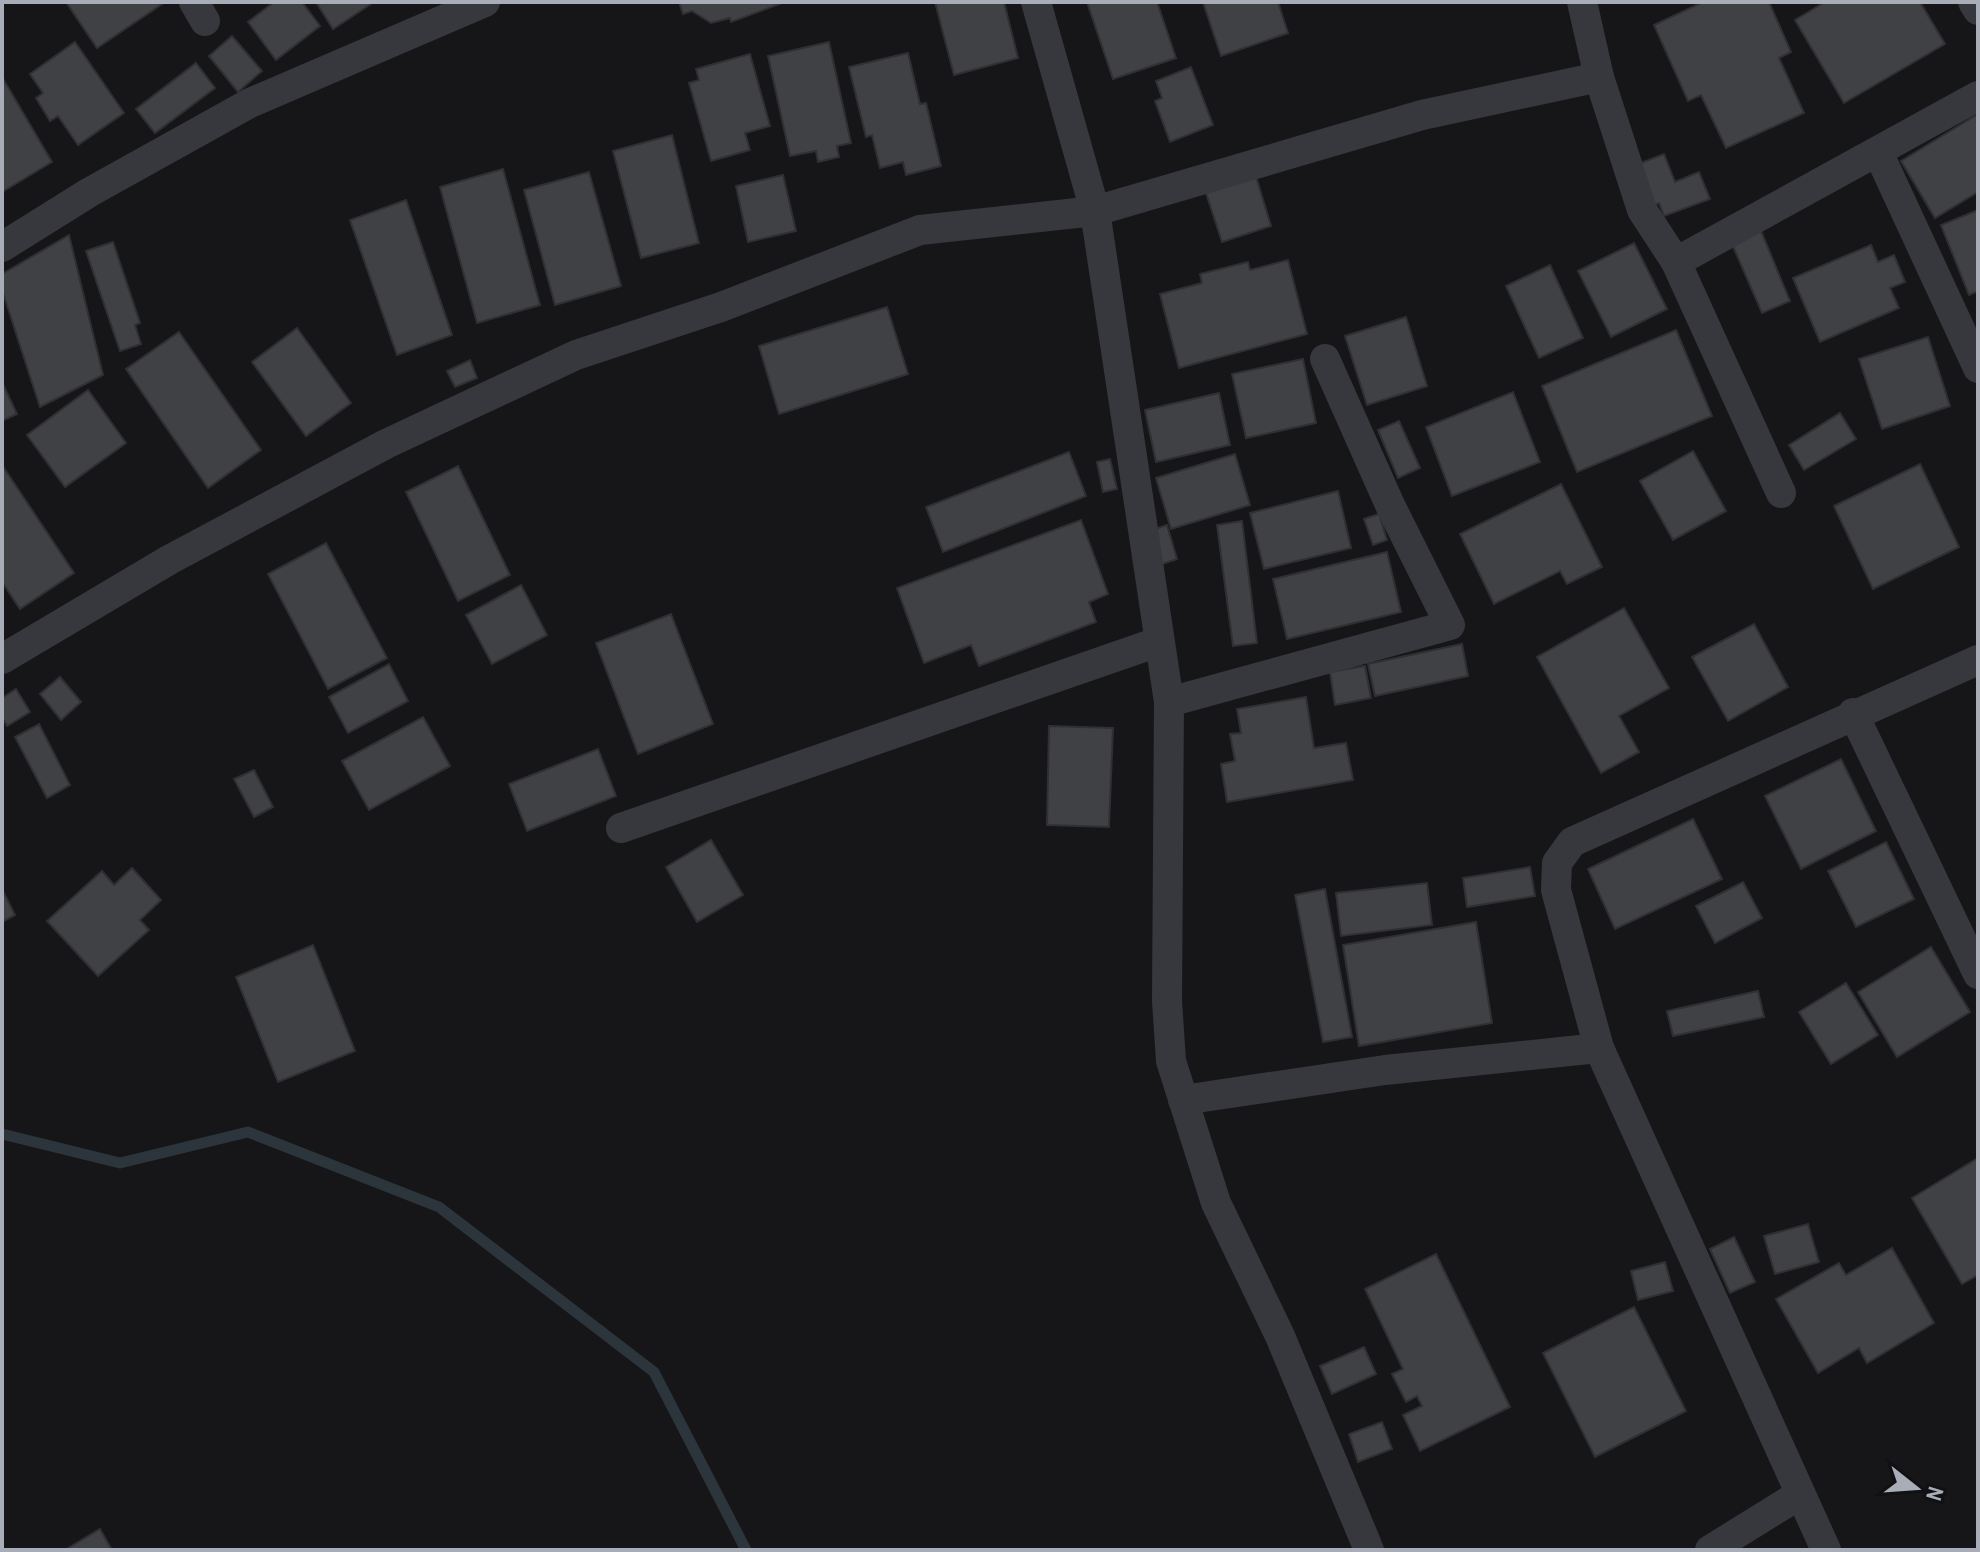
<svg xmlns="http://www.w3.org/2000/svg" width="1980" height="1552" font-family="'Archivo Narrow',sans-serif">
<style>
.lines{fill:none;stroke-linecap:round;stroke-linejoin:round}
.stream{stroke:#2c353c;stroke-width:11}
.building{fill:#404145;stroke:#303034;stroke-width:2}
.street{stroke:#37383d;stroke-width:30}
</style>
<rect width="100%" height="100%" fill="#161618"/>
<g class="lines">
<path class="stream" d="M2,1134L120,1163L248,1132L439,1207L654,1372L746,1550"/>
</g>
<g class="building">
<path d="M66,2H165L97,48Z"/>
<path d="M274,2H302L320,26L276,60L248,22Z"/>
<path d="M316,2H370L371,4L333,29Z"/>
<path d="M679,2H782V3L731,22L730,18L711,23L692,11L683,14Z"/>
<path d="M935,2H1004L1018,58L954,75Z"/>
<path d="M1087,2H1157L1176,58L1113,79Z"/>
<path d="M1203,2H1278L1288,33L1221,56Z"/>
<path d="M1703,2H1769L1791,52L1779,58L1804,113L1726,148L1701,95L1688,101L1654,25Z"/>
<path d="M1825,2H1920L1945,44L1844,103L1795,20Z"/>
<path d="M232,36L262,71L238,92L209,56Z"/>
<path d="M75,42L124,113L78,145L58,116L50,121L36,98L43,93L30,74Z"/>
<path d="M829,42L851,143L837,146L839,157L818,162L816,151L790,156L768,56Z"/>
<path d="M908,53L920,104L926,103L941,166L906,175L903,162L880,168L872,135L866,137L849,67Z"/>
<path d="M750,54L770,126L745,133L750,150L711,161L689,83L699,80L696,69Z"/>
<path d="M196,63L215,88L155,133L136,109Z"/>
<path d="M1191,67L1213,125L1170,142L1155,101L1162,98L1156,81Z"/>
<path d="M2,77L52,162L2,192Z"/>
<path d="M1978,114V192L1935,218L1901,161Z"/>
<path d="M672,135L699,243L641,258L613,151Z"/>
<path d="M1664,154L1675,182L1699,172L1710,199L1664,216L1659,203L1649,207L1633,166Z"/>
<path d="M503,169L540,305L477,323L440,187Z"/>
<path d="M1254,170L1271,226L1222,242L1204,187Z"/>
<path d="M589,172L621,286L555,305L524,190Z"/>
<path d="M783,175L796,231L748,242L736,186Z"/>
<path d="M406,200L452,335L397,355L350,220Z"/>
<path d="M1978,210V291L1969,295L1941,225Z"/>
<path d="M1761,231L1790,301L1762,313L1732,244Z"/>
<path d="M69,235L103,375L40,407L2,290V274Z"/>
<path d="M113,242L140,323L135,325L141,344L120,351L86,251Z"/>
<path d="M1634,243L1667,309L1611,337L1578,271Z"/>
<path d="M1871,245L1878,262L1894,255L1905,282L1890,288L1899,308L1820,342L1793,278Z"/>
<path d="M1288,260L1307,334L1179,368L1160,294L1202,283L1200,274L1248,262L1250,270Z"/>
<path d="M1550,265L1583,338L1539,358L1506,286Z"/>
<path d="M887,307L908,374L779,414L759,346Z"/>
<path d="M1406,317L1427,386L1367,405L1345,336Z"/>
<path d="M297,328L351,403L306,436L252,362Z"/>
<path d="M1676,330L1712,416L1577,472L1542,386Z"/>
<path d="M179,332L261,450L208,488L126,369Z"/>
<path d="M1928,337L1950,406L1882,429L1859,359Z"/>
<path d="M1303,359L1316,423L1246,438L1232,374Z"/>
<path d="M470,360L477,378L455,387L447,371Z"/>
<path d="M2,382L17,414L2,421Z"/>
<path d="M88,390L126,443L65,487L27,435Z"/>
<path d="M1513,392L1540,462L1452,496L1426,427Z"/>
<path d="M1219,393L1230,445L1156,462L1145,410Z"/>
<path d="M1840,413L1856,439L1804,470L1789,445Z"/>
<path d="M1399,421L1420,468L1398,478L1378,430Z"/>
<path d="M1693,451L1726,511L1673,540L1640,481Z"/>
<path d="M1069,452L1086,496L943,552L926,507Z"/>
<path d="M1235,454L1250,505L1171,529L1156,478Z"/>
<path d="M1110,459L1117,489L1103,492L1097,462Z"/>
<path d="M1920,464L1959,547L1873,589L1834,506Z"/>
<path d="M2,465L74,573L20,609L2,582Z"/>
<path d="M458,466L510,575L458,601L406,492Z"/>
<path d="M1561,484L1602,567L1567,584L1560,571L1494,604L1460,534Z"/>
<path d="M1338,491L1351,548L1264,569L1250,513Z"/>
<path d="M1379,514L1387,540L1373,545L1364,519Z"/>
<path d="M1081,520L1108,594L1089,602L1096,622L979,666L971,645L924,663L897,588Z"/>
<path d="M1242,521L1257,643L1233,646L1217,525Z"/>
<path d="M1167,525L1177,559L1159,565L1149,531Z"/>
<path d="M326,543L387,658L328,689L268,574Z"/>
<path d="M1387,552L1401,612L1287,639L1273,579Z"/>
<path d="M521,585L547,635L492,664L466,615Z"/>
<path d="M1624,608L1669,688L1619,716L1639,752L1601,773L1537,657Z"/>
<path d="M671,614L713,724L638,754L596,643Z"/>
<path d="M1754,624L1788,687L1728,721L1692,657Z"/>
<path d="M1462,644L1468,676L1375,696L1368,664Z"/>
<path d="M389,664L408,701L348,733L329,697Z"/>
<path d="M1365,666L1371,698L1335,705L1330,672Z"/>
<path d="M60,677L81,702L61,720L40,694Z"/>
<path d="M16,689L30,712L7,726L2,717V698Z"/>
<path d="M1306,697L1314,748L1346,743L1353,780L1227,802L1221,764L1235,761L1230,734L1241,733L1237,709Z"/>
<path d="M423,717L450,766L369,810L342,761Z"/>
<path d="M39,724L70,785L47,798L15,737Z"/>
<path d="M1049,726L1113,728L1109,827L1047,825Z"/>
<path d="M598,749L616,796L527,831L509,784Z"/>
<path d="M1841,759L1876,831L1801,869L1765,796Z"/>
<path d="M254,770L273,807L254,817L234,779Z"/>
<path d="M1693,819L1722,879L1615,929L1588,869Z"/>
<path d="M711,840L743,895L697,922L666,867Z"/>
<path d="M1886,842L1914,899L1856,927L1828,871Z"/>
<path d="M1530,867L1535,896L1467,907L1463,878Z"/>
<path d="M132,868L161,900L140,920L149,930L98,976L47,921L102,871L114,885Z"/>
<path d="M1743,882L1762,918L1715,943L1696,906Z"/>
<path d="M1427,883L1432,925L1341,936L1336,893Z"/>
<path d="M2,889L15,915L2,922Z"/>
<path d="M1325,889L1352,1037L1323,1042L1295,895Z"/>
<path d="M1476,922L1492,1023L1359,1046L1343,945Z"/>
<path d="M313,945L355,1051L278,1082L236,977Z"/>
<path d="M1931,947L1970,1012L1897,1057L1858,992Z"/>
<path d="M1846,983L1878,1035L1831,1064L1799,1012Z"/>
<path d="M1758,991L1764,1017L1673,1036L1667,1011Z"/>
<path d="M1978,1158V1275L1962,1284L1912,1198Z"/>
<path d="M1808,1224L1819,1262L1775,1274L1764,1236Z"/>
<path d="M1734,1237L1755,1282L1730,1293L1710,1249Z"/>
<path d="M1892,1248L1934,1323L1867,1363L1859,1348L1818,1373L1776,1299L1839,1263L1846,1275Z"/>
<path d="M1436,1254L1510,1407L1420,1451L1403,1415L1422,1406L1417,1396L1406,1402L1392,1374L1403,1369L1365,1289Z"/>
<path d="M1665,1262L1673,1291L1638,1300L1631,1271Z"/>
<path d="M1634,1307L1686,1411L1595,1457L1543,1353Z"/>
<path d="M1364,1347L1376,1374L1332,1394L1320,1366Z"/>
<path d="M1382,1422L1392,1449L1358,1462L1349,1434Z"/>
<path d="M100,1529L112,1550H65Z"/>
</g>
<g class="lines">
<g class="street">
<path d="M194,2L205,21"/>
<path d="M1582,2L1599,77"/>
<path d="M1973,2L1978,10"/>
<path d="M1878,152L1978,368"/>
<path d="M2,247L90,192L250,103L485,2"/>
<path d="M1676,262L1781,493"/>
<path d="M2,659L169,560L386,444L576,355L721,307L920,230L1095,211L1036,2"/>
<path d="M1169,702L1450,625L1390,505L1325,359"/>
<path d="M1853,713L1978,974"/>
<path d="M621,828L1158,642"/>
<path d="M1183,1100L1385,1070L1599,1048"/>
<path d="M1369,1550L1280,1336L1216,1203L1171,1061L1167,1001L1169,702L1095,211L1422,115L1599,77L1642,210L1676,262L1978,96"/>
<path d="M1710,1550L1799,1495"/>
<path d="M1826,1550L1599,1048L1556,890L1557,863L1572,842L1978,660"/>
</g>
</g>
<rect width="1980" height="1552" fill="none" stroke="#a8adb8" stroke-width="8"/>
<g transform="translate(1916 1488) rotate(107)" stroke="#111113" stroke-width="6" paint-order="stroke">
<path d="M0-6L14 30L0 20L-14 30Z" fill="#a8adb8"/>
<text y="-12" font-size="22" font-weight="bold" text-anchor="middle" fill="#a8adb8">N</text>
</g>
</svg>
